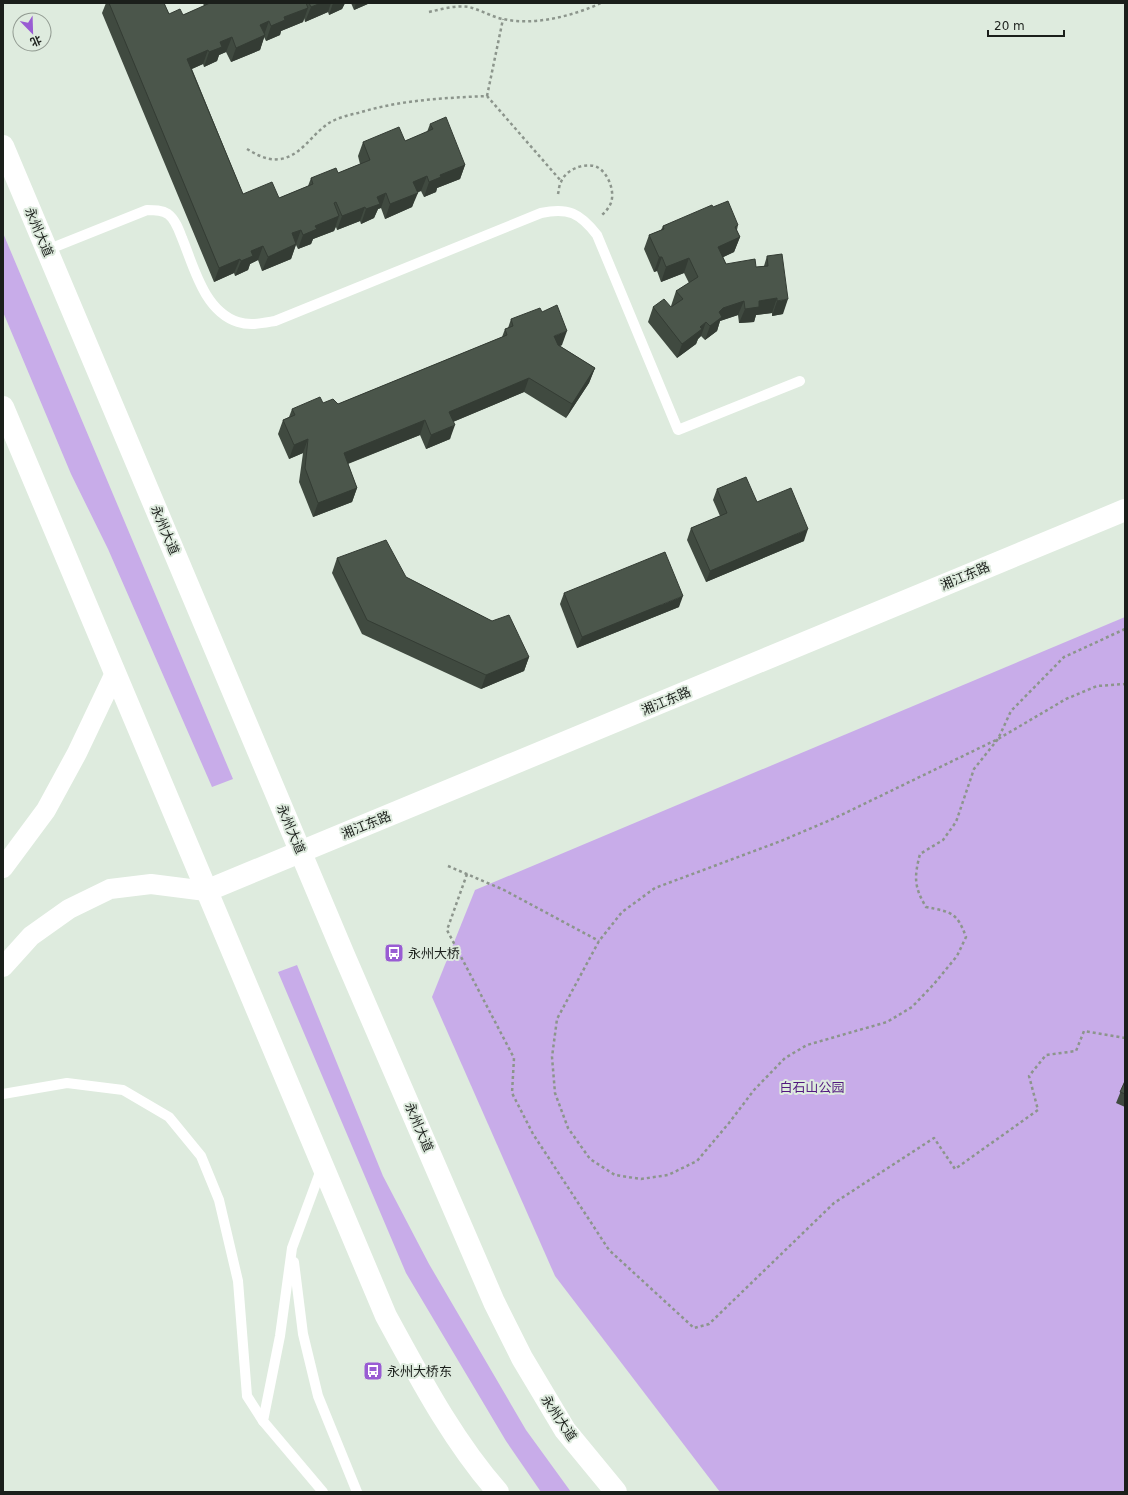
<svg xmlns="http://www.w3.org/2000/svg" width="1128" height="1495" font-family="'DejaVu Sans','Noto Sans SC',sans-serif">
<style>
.green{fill:#c8ace9}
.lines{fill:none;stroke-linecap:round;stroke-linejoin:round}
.path{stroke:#8c958c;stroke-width:2.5;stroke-dasharray:3 3;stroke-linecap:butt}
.lane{stroke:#fff;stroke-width:10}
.street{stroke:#fff;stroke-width:20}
.secondary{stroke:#fff;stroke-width:22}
.primary{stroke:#fff;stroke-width:22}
.wall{fill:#404a40}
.shaded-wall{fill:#343c34}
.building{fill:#4b564b;stroke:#343c34}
.labels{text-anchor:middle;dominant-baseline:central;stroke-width:4;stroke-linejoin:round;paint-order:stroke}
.street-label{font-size:13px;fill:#1b1f1b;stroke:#deebde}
.poi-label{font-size:13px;fill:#1b1f1b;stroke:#deebde;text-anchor:start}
.park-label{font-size:13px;fill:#52197f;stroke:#deebde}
</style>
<rect width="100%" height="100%" fill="#deebde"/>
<g class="green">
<path d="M3,233L233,779L212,787L108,549L71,474L3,312Z"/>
<path d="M1125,617V1492H720L555,1276L432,997L475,890Z"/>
<path d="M297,965L383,1176L429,1264L526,1430L571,1492H541L506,1441L406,1273L278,972Z"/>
</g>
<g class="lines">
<g class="path">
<path d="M429,12C442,9 456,5 469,7C481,10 492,17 503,19C534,26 573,16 601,3"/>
<path d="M487,96L503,19"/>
<path d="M247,149C257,155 268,161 281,159C302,155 312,134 329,123C337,118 348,115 358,113C400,100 443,98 487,96L561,181"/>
<path d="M558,194C559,190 559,185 561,182C566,169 585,162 597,167C609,173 616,194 610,205C608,209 605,212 602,215"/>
<path d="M1125,629L1064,657L1011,711L998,739L974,769L956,822L943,840L920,854C914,877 914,887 926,907C951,912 957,912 966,937L957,956L934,984L912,1007L887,1022L807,1045L785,1058L754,1090L729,1123L697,1161L668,1175L641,1179L615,1175L590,1159L568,1128L555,1093L552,1057L557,1019L599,941L622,912L655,888L781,841L835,818L998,739L1066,699L1097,686L1125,684"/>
<path d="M448,866L504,890L599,941"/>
<path d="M467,874L447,930L514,1058L512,1093L533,1134L609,1250L694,1328L709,1324L834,1203L934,1138L955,1169L1038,1110L1029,1076L1046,1055L1076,1051L1084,1031L1125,1038"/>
</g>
<g class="lane">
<path d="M47,250L147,210C154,210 162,210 168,214C175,219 179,230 182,238C194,267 204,311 238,322C250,326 263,323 275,321L541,213C568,207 580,213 597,235L678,430L800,381"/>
<path d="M3,1094L67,1083L123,1090L169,1117L201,1156L219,1200L238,1281L247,1396L263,1421"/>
<path d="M322,1167L292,1248L280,1336L263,1421L323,1492"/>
<path d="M294,1262L303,1334L318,1396L357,1492"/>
</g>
<g class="street">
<path d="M3,868L46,810L77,753L115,673"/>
<path d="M3,967L31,936L69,909L110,889L151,884L206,891"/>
</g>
<path class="secondary" d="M206,891L1125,510"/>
<g class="primary">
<path d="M3,146L344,955L494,1302L522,1358L565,1430L616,1492"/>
<path d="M3,407L386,1316C419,1376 452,1440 498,1492"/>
</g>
</g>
<g class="wall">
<path d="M106,3H164L169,14L183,15L204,6L203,3H345L342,9L329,15L328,12L305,22L304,18L303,22L281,31L280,35L266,41L264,37L260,50L231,62L226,52L219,55L217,61L204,67L203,64L192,69L243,194L279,198L308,186L311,178L338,173L360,164L358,156L363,142L405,141L427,132L430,124L465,165L460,179L437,188L436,192L424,197L421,191L417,192L412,207L385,219L381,208L378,209L374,218L361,224L360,221L337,230L336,227L334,231L313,239L311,244L298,249L296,245L291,259L262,271L258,260L250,264L248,270L235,276L234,273L214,282L102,13Z"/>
<path d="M351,3H370L354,10Z"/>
<path d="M713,207L738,225L737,230L740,237L734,252L723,257L726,264L756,267L764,266L767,256L783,314L772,316V313L756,315L754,322L739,323L738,315L720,321L717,331L705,340L701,336L698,339L696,344L677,358L648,322L653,307H672L671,306L676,291L689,283L684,273L661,282L657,271L654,272L644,249L649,235L661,230L663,226Z"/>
<path d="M511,319L562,345L560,346L595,368L589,383L566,418L524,392L453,422L450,439L426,449L420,435L348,464L357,488L352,502L313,517L299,482L303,453L289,459L278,434L283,420L289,417L292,409L323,403L338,404L502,337L505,329L508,328Z"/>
<path d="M717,489L757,502L804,541L706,582L687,540L691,528L720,516L713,500Z"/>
<path d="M337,558L406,577L492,621L529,657L524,671L481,689L362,634L332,573Z"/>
<path d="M564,593L679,607L577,648L560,604Z"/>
<path d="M1125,1081V1107L1116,1103Z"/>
</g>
<g class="shaded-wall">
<path d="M321,3H331L328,12L305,22L311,7Z"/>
<path d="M333,3H345L342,9L329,15Z"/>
<path d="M356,3H370L354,10Z"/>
<path d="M308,8L303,22L281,31L280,35L266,41L271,26L284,17Z"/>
<path d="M269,21L264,35L260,25Z"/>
<path d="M265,35L260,50L231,62L236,48Z"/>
<path d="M232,37L226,52L219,55L217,61L204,67L209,52L220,42Z"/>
<path d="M208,50L203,64L182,73L187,59Z"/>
<path d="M465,165L460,179L437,188L436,192L424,197L429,182L440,175Z"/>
<path d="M427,176L421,191L408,196L413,182Z"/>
<path d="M386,193L381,208L378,209L374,218L361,224L366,209L377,197Z"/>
<path d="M418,193L412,207L385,219L390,204Z"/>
<path d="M365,207L360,221L337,230L342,216Z"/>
<path d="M339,216L334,231L313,239L311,244L298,249L303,235L315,226Z"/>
<path d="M301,230L296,244L292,233Z"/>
<path d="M740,237L734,252L713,262L718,247Z"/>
<path d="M296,244L291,259L262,271L268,257Z"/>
<path d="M263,246L258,260L250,264L248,270L235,276L241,261L251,251Z"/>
<path d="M659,257H662L657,271L654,272Z"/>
<path d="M689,258L684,273L661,282L666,267Z"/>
<path d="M240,259L234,273L214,282L219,268Z"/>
<path d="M777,298L772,313L756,315L754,322L739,323L745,309L759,301Z"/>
<path d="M788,299L783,314L772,316L777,301Z"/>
<path d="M744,301L738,315L720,321L717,331L705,340L710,326L719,312L723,308Z"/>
<path d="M706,322L701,336L698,339L696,344L677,358L682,344Z"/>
<path d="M567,331L562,345L549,351L554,336Z"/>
<path d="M595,368L589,383L566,418L572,404Z"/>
<path d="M529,378L524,392L443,426L449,412Z"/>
<path d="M425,420L420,435L339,467L344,453Z"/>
<path d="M455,425L450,439L426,449L431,435Z"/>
<path d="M308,439L303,453L289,459L294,445Z"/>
<path d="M357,488L352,502L313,517L318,503Z"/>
<path d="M808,529L804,541L706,582L710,571Z"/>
<path d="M683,596L679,607L577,648L582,637Z"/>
<path d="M529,657L524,671L481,689L486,675Z"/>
</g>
<g class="building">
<path d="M109,3H164L169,14L180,9L183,15L210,3H306L308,8L284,17L285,20L271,26L269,21L260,25L265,35L236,48L232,37L220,42L222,47L209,52L208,50L187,59L243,194L272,182L279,198L313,184L311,178L336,168L338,173L370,160L363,142L399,127L405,141L433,129L430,124L446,117L465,165L440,175L441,177L429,182L427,176L413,182L418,193L390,204L386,193L377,197L380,204L366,209L365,207L342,216L336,202L334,203L339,216L315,226L317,229L303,235L301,230L292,233L296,244L268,257L263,246L251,251L253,256L241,261L240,259L219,268Z"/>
<path d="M309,3H321L311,7Z"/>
<path d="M728,201L738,225L735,227L740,237L718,247L726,264L755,259L756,267L768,266L767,256L782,254L788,299L777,301V298L759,301V307L745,309L744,301L723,308L719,312L722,317L710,326L706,322L700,327L702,329L682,344L653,307L664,299L671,307L683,299L676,291L698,277L689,258L666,267L662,257H659L649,235L664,229L663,226L712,205L713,207Z"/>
<path d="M557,305L567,331L554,336L558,345L595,368L572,404L529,378L449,412L455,425L431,435L425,420L344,453L357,488L318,503L305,468L308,439L294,445L283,420L295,415L292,409L320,397L323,403L333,399L338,404L507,335L505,329L513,326L511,319L540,308L542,312Z"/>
<path d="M746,477L757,502L791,488L808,529L710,571L691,528L727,513L717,489Z"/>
<path d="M386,540L406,577L492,621L509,615L529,657L486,675L367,620L337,558Z"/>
<path d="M665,552L683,596L582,637L564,593Z"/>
<path d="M1125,1081V1094L1120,1092Z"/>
</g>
<defs>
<g id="bus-square" transform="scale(1)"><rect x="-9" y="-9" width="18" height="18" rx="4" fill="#995cd3" stroke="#deebde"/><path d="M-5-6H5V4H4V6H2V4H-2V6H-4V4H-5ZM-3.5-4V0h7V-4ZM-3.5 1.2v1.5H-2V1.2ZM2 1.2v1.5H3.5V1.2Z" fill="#fff"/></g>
</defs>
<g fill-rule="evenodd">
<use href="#bus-square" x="394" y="953"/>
<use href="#bus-square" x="373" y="1371"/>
</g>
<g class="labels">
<g class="street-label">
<text transform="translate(39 232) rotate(67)">永州大道</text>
<text transform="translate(165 530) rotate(67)">永州大道</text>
<text transform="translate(965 576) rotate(-23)">湘江东路</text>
<text transform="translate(666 701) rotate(-23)">湘江东路</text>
<text transform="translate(366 825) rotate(-22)">湘江东路</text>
<text transform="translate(291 829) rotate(67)">永州大道</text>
<text transform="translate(419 1127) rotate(67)">永州大道</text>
<text transform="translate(559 1418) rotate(56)">永州大道</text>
</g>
<g class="poi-label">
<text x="408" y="953">永州大桥</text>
<text x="387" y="1371">永州大桥东</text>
</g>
<g class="park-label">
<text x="812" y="1087">白石山公园</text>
</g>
</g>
<rect width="1128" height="1495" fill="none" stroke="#1b1f1b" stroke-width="8"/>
<g transform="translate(32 32) rotate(157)"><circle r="19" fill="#deebde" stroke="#909990"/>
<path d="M0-3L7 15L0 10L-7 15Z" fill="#995cd3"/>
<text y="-6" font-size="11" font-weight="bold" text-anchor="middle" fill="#1b1f1b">北</text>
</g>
<path d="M988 30v6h76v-6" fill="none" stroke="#1b1f1b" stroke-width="2"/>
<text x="994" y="30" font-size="12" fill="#1b1f1b" stroke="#deebde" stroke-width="3" paint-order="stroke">20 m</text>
</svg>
